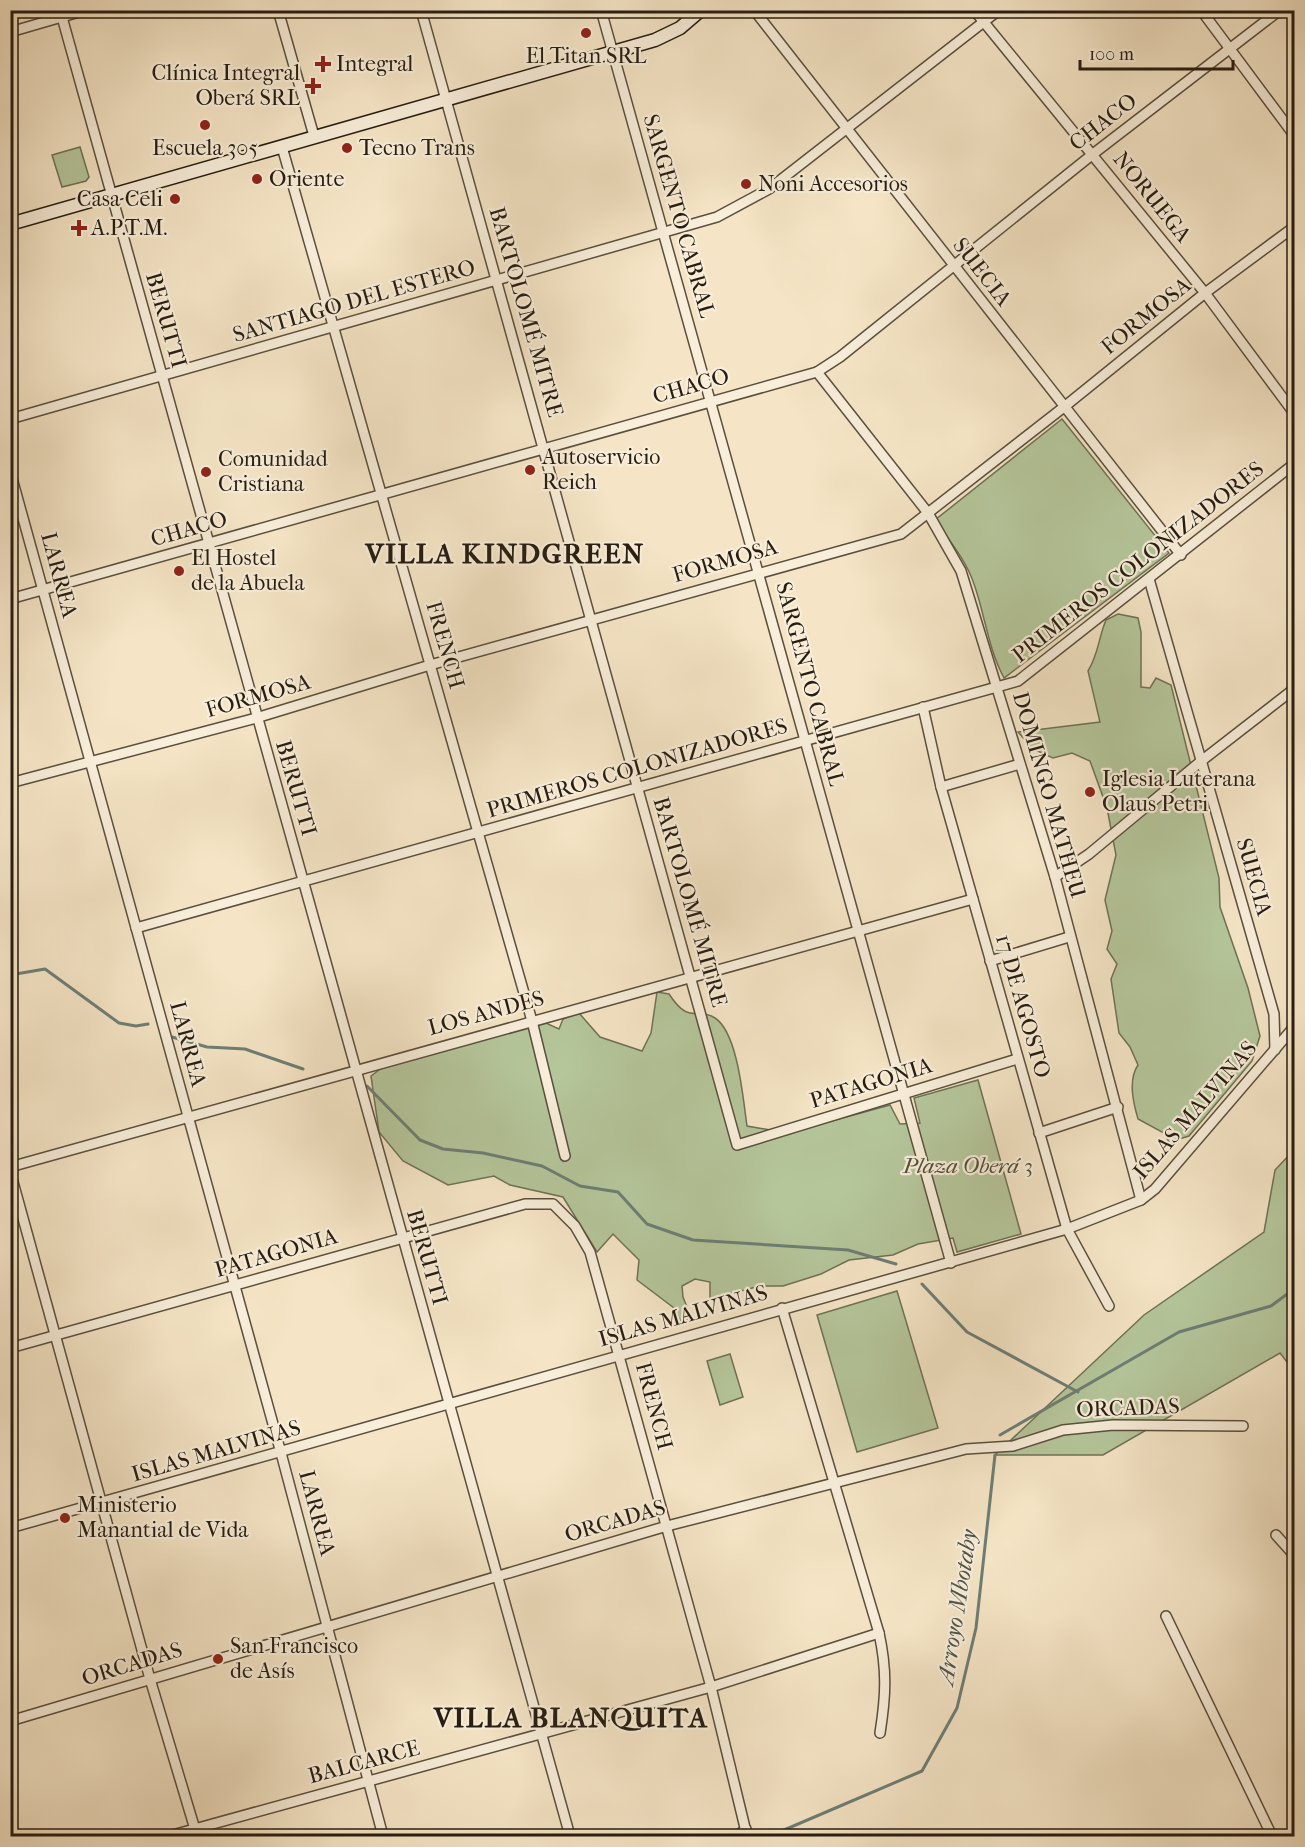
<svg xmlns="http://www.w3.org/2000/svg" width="1305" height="1847" font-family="'IM FELL French Canon',serif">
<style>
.green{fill:#b5c69b;stroke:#6e7256;stroke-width:1.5}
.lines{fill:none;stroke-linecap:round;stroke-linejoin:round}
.stream{stroke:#6d7e75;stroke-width:3}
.street-casing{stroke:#5a4f3e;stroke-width:12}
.secondary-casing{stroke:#271d11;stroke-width:15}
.primary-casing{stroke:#271d11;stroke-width:16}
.street{stroke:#f8eeda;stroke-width:9}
.secondary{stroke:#f8eeda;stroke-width:12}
.primary{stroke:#f5e5c6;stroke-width:14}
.poi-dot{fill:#8f2418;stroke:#f8eeda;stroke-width:2}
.labels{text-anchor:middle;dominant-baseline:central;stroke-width:4.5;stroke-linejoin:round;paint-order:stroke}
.poi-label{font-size:22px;fill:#271d11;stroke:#f8eeda;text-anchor:start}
.street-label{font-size:22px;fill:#271d11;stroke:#f8eeda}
.park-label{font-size:22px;font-style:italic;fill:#52503a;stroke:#f8eeda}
.water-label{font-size:24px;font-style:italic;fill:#50564b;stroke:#f8eeda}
.district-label{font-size:28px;font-weight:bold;letter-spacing:1.5px;fill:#271d11;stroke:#f8eeda}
</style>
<rect width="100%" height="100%" fill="#f5e5c6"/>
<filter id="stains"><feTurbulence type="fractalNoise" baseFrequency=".00333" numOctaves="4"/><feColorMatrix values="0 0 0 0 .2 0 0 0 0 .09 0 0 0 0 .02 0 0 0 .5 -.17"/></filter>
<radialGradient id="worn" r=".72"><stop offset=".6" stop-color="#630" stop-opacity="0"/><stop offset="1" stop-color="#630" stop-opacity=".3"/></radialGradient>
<g class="green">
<path d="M80,147L89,177L86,181L62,187L52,155Z"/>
<path d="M1062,419L1169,553L1004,678C988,648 985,615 974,584C966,560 949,540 935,520Z"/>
<path d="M1118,614L1138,618L1141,632V687L1150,688L1156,678L1171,685L1219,878L1220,907L1248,988L1260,1036L1252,1061L1189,1136L1169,1142L1164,1133L1138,1119C1133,1102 1128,1080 1138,1065L1130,1047L1119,1033L1111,979L1117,964L1107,949L1112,931L1105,900L1116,855L1107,808L1090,761L1072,753L1053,758L1033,749L1018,732L1100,722L1088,671C1099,653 1098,639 1106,620Z"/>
<path d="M657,992L669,994C690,1026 696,1006 715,1018C738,1033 743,1099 747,1126L788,1133L890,1105L900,1124L920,1123L914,1098L978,1080L1021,1234L957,1252L953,1238L918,1244L893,1255L849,1260L821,1274L783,1286H760L710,1299V1282L695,1279L682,1286L683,1297L691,1317L682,1324L674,1308L637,1280L639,1260L613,1234L597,1252L563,1197L510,1185L494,1176L448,1185L403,1161L379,1132L371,1076L387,1064L546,1023L559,1029L563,1019L579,1013L600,1037L642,1051L651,1033Z"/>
<path d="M1294,1150V1371L1280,1353L1103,1455H995L1144,1315L1264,1232L1275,1170Z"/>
<path d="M897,1291L938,1428L857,1452L817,1315Z"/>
<path d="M730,1354L743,1397L720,1405L707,1361Z"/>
</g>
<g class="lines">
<g class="stream">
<path d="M10,975L45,969L119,1023L136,1026L148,1024"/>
<path d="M172,1037L207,1047L245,1049L303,1069"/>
<path d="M367,1086L420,1140L443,1149L483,1153L542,1166L580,1186L618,1192L647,1224L693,1240L848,1250L896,1264"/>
<path d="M922,1284L967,1332L1078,1392"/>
<path d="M1000,1435L1179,1332L1271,1306L1294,1289"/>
<path d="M770,1836L922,1771L957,1708L976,1628L995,1455"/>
</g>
<g class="street-casing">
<g id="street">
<path d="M60,10L570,1836"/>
<path d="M278,10L314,136"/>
<path d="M421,10L737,1145L1017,1059"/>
<path d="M601,10L951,1263"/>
<path d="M754,10L1181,555"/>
<path d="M974,10L1205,293L1294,413"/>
<path d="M1201,10L1294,135"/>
<path d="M10,32L86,10"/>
<path d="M282,147L532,1021L565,1156"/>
<path d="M817,372L928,513L961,571L1055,877L1141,1200"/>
<path d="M10,419L717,217L769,189L999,10"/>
<path d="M10,471L281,1453L383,1836"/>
<path d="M1149,579L1274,1014L1275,1050"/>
<path d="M10,599L817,372L840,357L1093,154L1280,10"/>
<path d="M923,707L941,787L1067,1229L1109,1306"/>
<path d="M10,783L256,718L430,665L901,534L1064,407L1205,293L1294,227"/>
<path d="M941,787L1020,764"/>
<path d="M1055,877L1089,854L1200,762L1294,689"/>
<path d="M136,928L1018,681L1294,464"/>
<path d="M990,961L1069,937"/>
<path d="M1039,1133L1118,1107"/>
<path d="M10,1167L973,899"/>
<path d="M10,1171L150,1679L197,1836"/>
<path d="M782,1308L879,1633C887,1670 886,1695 880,1733"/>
<path d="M10,1348L525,1204H553L575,1226L590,1252L711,1687L747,1836"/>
<path d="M10,1528L1067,1229L1141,1200L1155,1189L1294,1027"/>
<path d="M1276,1535L1294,1555"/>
<path d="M1166,1616L1272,1836"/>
<path d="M10,1721L667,1526L966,1449L1013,1446L1063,1430L1113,1425L1243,1426"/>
<path d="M169,1836L711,1687L879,1633"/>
<path d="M737,1836L746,1829"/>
</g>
</g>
<g class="secondary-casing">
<path id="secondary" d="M10,224L655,40L680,28L701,10"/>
</g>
<g class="primary-casing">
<path id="primary" d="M10,1832L12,1836"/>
</g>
<use href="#street" class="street"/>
<use href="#secondary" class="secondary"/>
<use href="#primary" class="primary"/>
</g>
<g class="poi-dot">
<circle cx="586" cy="33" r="6"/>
<path d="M320 55h6v6h6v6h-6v6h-6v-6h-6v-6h6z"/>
<path d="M310 77h6v6h6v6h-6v6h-6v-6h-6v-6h6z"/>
<circle cx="205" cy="125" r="6"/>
<circle cx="347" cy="148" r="6"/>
<circle cx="257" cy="179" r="6"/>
<circle cx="746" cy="184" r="6"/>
<circle cx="175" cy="199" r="6"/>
<path d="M76 219h6v6h6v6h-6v6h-6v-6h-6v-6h6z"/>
<circle cx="530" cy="470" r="6"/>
<circle cx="206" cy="472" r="6"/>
<circle cx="179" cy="571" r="6"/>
<circle cx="1090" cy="792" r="6"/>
<circle cx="65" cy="1518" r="6"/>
<circle cx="218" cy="1659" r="6"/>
</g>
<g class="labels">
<g class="poi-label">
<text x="586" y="56" text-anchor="middle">El Titan SRL</text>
<text x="336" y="64">Integral</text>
<text x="300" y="73" text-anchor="end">Clínica Integral<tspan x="300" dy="25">Oberá SRL</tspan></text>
<text x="205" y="148" text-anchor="middle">Escuela 305</text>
<text x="359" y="148">Tecno Trans</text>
<text x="269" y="179">Oriente</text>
<text x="758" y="184">Noni Accesorios</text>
<text x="163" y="199" text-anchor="end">Casa Celi</text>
<text x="91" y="228">A.P.T.M.</text>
<text x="542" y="457">Autoservicio<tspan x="542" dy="25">Reich</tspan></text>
<text x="218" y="459">Comunidad<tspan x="218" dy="25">Cristiana</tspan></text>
<text x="191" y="558">El Hostel<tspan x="191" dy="25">de la Abuela</tspan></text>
<text x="1102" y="779">Iglesia Luterana<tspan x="1102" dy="25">Olaus Petri</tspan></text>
<text x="77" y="1505">Ministerio<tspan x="77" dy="25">Manantial de Vida</tspan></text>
<text x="230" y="1646">San Francisco<tspan x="230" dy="25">de Asís</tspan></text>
</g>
<g class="street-label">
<text transform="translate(1103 122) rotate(-38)">CHACO</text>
<text transform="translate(1152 197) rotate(51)">NORUEGA</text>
<text transform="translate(679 216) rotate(74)">SARGENTO CABRAL</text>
<text transform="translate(982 272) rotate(52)">SUECIA</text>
<text transform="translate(354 301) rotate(-16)">SANTIAGO DEL ESTERO</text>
<text transform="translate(526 312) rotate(74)">BARTOLOMÉ MITRE</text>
<text transform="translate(1146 316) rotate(-39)">FORMOSA</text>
<text transform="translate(166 320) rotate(74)">BERUTTI</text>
<text transform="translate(691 386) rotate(-16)">CHACO</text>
<text transform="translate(189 529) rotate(-16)">CHACO</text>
<text transform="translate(725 561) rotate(-16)">FORMOSA</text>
<text transform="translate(1138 562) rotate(-38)">PRIMEROS COLONIZADORES</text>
<text transform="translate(59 575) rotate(75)">LARREA</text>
<text transform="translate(445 645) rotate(74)">FRENCH</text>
<text transform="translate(810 684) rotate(75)">SARGENTO CABRAL</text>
<text transform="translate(258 696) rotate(-16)">FORMOSA</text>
<text transform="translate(637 768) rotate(-16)">PRIMEROS COLONIZADORES</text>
<text transform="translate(296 788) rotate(74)">BERUTTI</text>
<text transform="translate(1049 795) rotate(74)">DOMINGO MATHEU</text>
<text transform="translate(1254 877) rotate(74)">SUECIA</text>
<text transform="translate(690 902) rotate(74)">BARTOLOMÉ MITRE</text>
<text transform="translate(1023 1006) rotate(74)">17 DE AGOSTO</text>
<text transform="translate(486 1013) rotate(-15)">LOS ANDES</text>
<text transform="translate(188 1044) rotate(75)">LARREA</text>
<text transform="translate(871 1083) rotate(-17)">PATAGONIA</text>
<text transform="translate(1195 1110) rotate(-49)">ISLAS MALVINAS</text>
<text transform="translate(276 1253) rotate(-16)">PATAGONIA</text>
<text transform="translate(427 1257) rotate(74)">BERUTTI</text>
<text transform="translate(683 1316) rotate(-16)">ISLAS MALVINAS</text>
<text transform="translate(654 1406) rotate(75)">FRENCH</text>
<text transform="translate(1128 1408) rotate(-2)">ORCADAS</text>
<text transform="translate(216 1451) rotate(-16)">ISLAS MALVINAS</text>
<text transform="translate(317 1513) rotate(75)">LARREA</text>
<text transform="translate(615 1521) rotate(-16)">ORCADAS</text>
<text transform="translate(132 1664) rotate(-17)">ORCADAS</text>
<text transform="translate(364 1762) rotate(-15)">BALCARCE</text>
</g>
<g class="park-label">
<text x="968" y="1166">Plaza Oberá 3</text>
</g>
<g class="water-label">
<text transform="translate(957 1607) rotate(-81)">Arroyo Mbotaby</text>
</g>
<g class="district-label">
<text x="505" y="553">VILLA KINDGREEN</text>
<text x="571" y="1717">VILLA BLANQUITA</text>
</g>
</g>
<rect width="1305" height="1847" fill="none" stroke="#f5e5c6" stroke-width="36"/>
<rect x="12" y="12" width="1281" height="1823" fill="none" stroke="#271d11" stroke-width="3"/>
<rect x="18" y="18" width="1269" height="1811" fill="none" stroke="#271d11" stroke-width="1.5"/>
<path d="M1080 60v9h153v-9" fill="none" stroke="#271d11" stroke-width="3"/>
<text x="1089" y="60" font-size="18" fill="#271d11" stroke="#f8eeda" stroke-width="4.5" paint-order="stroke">100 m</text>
<rect width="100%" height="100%" filter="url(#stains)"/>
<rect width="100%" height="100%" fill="url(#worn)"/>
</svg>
